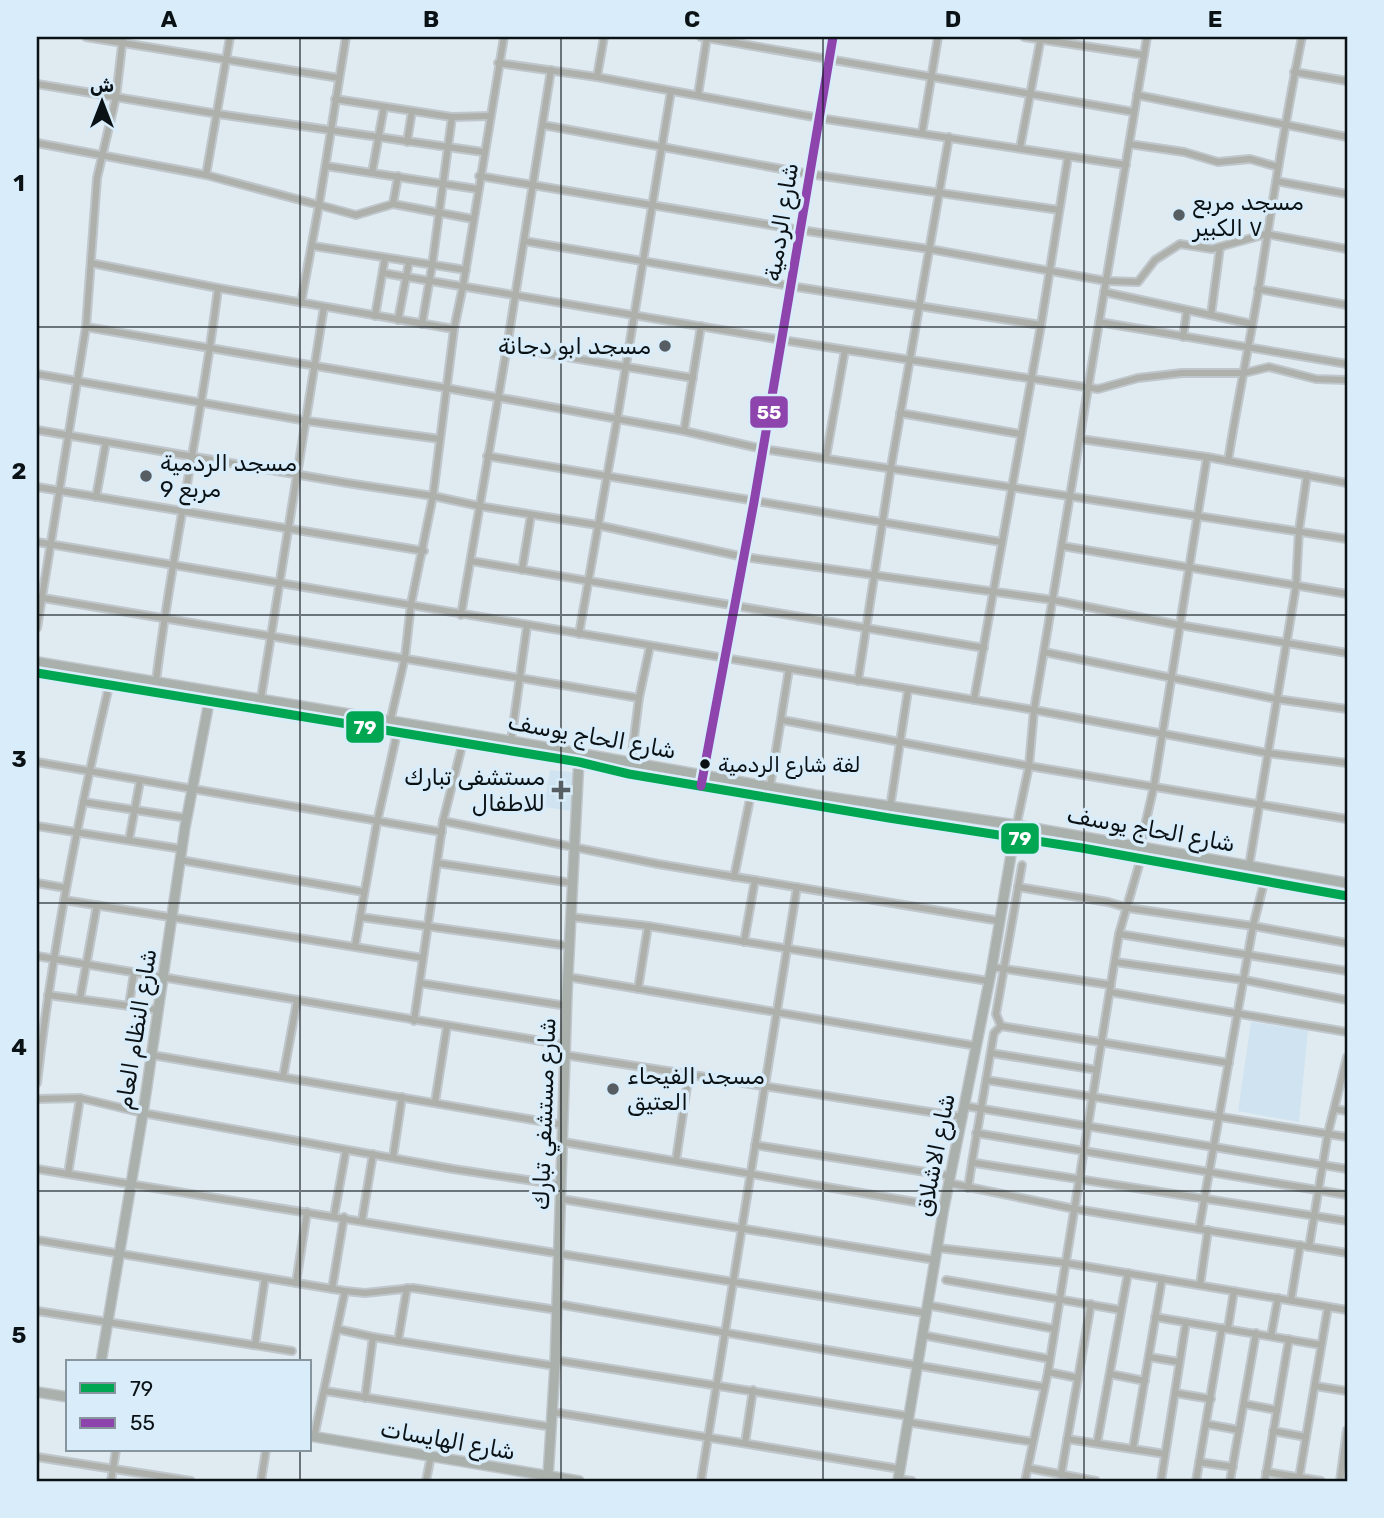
<svg xmlns="http://www.w3.org/2000/svg" width="1384" height="1518" font-family="Rubik,Vazirmatn,sans-serif">
<style>
.built{fill:#cfe3f0}
.lines{fill:none;stroke-linecap:round;stroke-linejoin:round}
.street-casing{stroke:#c0c7cc;stroke-width:10}
.secondary-casing{stroke:#c0c7cc;stroke-width:12}
.street{stroke:#adb0ab;stroke-width:6}
.secondary{stroke:#aab0ab;stroke-width:9}
.bus-1-casing{stroke:#d8ecf9;stroke-width:14}
.bus-2-casing{stroke:#d8ecf9;stroke-width:14}
.bus-1{stroke:#00a651;stroke-width:9}
.bus-2{stroke:#8e44ad;stroke-width:9}
.grid{fill:none;stroke:#0b1216;stroke-width:2;stroke-opacity:0.55}
.poi-dot{fill:#565e63;stroke:#d8ecf9;stroke-width:2.5}
.bus-dot{fill:#0b1216;stroke:#d8ecf9;stroke-width:2.5}
.labels{text-anchor:middle;dominant-baseline:central;stroke-width:7;stroke-linejoin:round;paint-order:stroke}
.bus-label{font-size:21px;fill:#0b1216;stroke:#d8ecf9;text-anchor:start}
.poi-label{font-size:23px;fill:#0b1216;stroke:#d8ecf9;text-anchor:start}
.street-label{font-size:23px;fill:#0b1216;stroke:#d8ecf9}
.line-badge{stroke:#d8ecf9;stroke-width:2.5}
.badge-label{font-size:19px;text-anchor:middle;font-weight:bold;fill:#fff}
.neatline{fill:none;stroke:#0b1216;stroke-width:2.5}
.grid-label{font-size:23px;text-anchor:middle;font-weight:bold;fill:#0b1216}
</style>
<rect width="100%" height="100%" fill="#e0ebf1"/>
<g class="built">
<path d="M550,770L578,773L572,811L544,807Z"/>
<path d="M1251,1022L1308,1030L1299,1122L1238,1111Z"/>
</g>
<g class="lines">
<g class="street-casing">
<g id="street">
<path d="M86,37L339,78"/>
<path d="M346,37L319,205L356,215L393,204L473,219"/>
<path d="M701,37L1134,112"/>
<path d="M1024,37L1144,55"/>
<path d="M498,63L597,77L819,118L1126,165"/>
<path d="M1294,72L1347,81"/>
<path d="M597,77L604,37"/>
<path d="M37,84L218,114L483,152"/>
<path d="M698,95L707,37"/>
<path d="M1137,95L1347,137"/>
<path d="M335,99L452,117L490,116"/>
<path d="M543,125L809,174L1059,210"/>
<path d="M922,133L938,37"/>
<path d="M407,142L412,111"/>
<path d="M37,143L206,175L319,205L301,303"/>
<path d="M1129,144L1184,152L1218,162L1250,159L1278,167"/>
<path d="M1020,148L1041,37"/>
<path d="M326,166L477,189"/>
<path d="M372,173L384,107"/>
<path d="M206,175L230,37"/>
<path d="M479,176L800,230L929,249L1106,281L1138,282L1155,260L1180,244L1212,249L1266,234L1347,249"/>
<path d="M1276,181L1347,194"/>
<path d="M393,204L398,176"/>
<path d="M524,241L790,286L1041,325"/>
<path d="M313,246L466,270"/>
<path d="M91,263L218,288L454,329"/>
<path d="M383,273L782,340L1098,389L1138,378L1182,373H1244L1269,367L1316,379L1347,380"/>
<path d="M1258,289L1347,305"/>
<path d="M1104,292L1252,324"/>
<path d="M1211,315L1220,247"/>
<path d="M375,316L385,258"/>
<path d="M398,320L409,262"/>
<path d="M1099,322L1347,364"/>
<path d="M422,324L432,266L452,117"/>
<path d="M86,327L446,388L684,431L763,449L1347,539"/>
<path d="M1183,337L1187,310"/>
<path d="M507,347L693,378"/>
<path d="M37,374L307,421L440,439"/>
<path d="M900,413L1020,434"/>
<path d="M37,430L347,483L433,496L479,506L597,525L744,557L1053,600L1179,625L1347,653"/>
<path d="M684,431L701,326"/>
<path d="M1080,439L1207,457L1347,483"/>
<path d="M487,456L1001,542"/>
<path d="M826,457L845,350"/>
<path d="M1228,461C1237,403 1249,346 1259,288C1272,204 1285,120 1302,37"/>
<path d="M37,487L424,551"/>
<path d="M96,497L106,442"/>
<path d="M37,542L1034,710L1267,753L1347,763"/>
<path d="M1062,546L1347,594"/>
<path d="M471,561L984,648"/>
<path d="M522,570L531,515"/>
<path d="M37,597L639,698"/>
<path d="M461,615L507,347L551,70"/>
<path d="M37,628L86,327L97,178L116,97L123,37"/>
<path d="M579,634L617,420L671,91"/>
<path d="M1044,652L1276,699L1347,709"/>
<path d="M156,681C172,549 202,420 218,288"/>
<path d="M858,681L891,467L949,137"/>
<path d="M261,698L324,307"/>
<path d="M974,700L1041,325L1068,157"/>
<path d="M782,720L1029,766L1347,819"/>
<path d="M390,722L405,657L411,604L433,496L454,329L463,286L504,37"/>
<path d="M511,741L527,626"/>
<path d="M37,762L442,832"/>
<path d="M631,762L639,698L650,646"/>
<path d="M770,787L789,669"/>
<path d="M83,802L187,818"/>
<path d="M890,808L908,690"/>
<path d="M443,821L658,864L1000,921"/>
<path d="M37,826L182,849"/>
<path d="M1014,837L1029,766L1034,710L1147,37"/>
<path d="M129,840L140,781"/>
<path d="M1140,847L1154,786L1207,457"/>
<path d="M180,860L364,892"/>
<path d="M437,863L572,883"/>
<path d="M1249,866L1296,586L1299,530L1307,475"/>
<path d="M734,877L751,794"/>
<path d="M37,883L66,888"/>
<path d="M1018,887L1108,902L1128,908L1253,926L1347,943"/>
<path d="M64,900L423,958"/>
<path d="M360,917L569,946"/>
<path d="M571,917L648,926L988,981"/>
<path d="M1119,934L1347,971"/>
<path d="M744,942L755,880"/>
<path d="M355,946L377,822L397,733"/>
<path d="M37,956L565,1045"/>
<path d="M1115,962L1244,980L1347,1000"/>
<path d="M992,967L1111,985"/>
<path d="M568,977L977,1046"/>
<path d="M420,983L567,1006"/>
<path d="M638,989L648,926"/>
<path d="M1110,992L1347,1032"/>
<path d="M48,995L159,1010"/>
<path d="M80,999L97,905"/>
<path d="M129,1005L134,973"/>
<path d="M414,1021L443,821L463,742"/>
<path d="M1001,1026L1229,1063"/>
<path d="M991,1053L1097,1070"/>
<path d="M152,1055L563,1125"/>
<path d="M565,1055L962,1117"/>
<path d="M283,1077L297,1001"/>
<path d="M986,1080L1347,1137"/>
<path d="M37,1083C52,949 78,817 109,686"/>
<path d="M37,1099L80,1098L143,1113L453,1169L561,1185"/>
<path d="M435,1102L447,1026"/>
<path d="M965,1106L1347,1169"/>
<path d="M1335,1109L1347,1111"/>
<path d="M976,1133L1347,1195"/>
<path d="M563,1142L944,1207"/>
<path d="M755,1145L951,1176"/>
<path d="M393,1157L402,1097"/>
<path d="M676,1160L689,1073"/>
<path d="M972,1162L994,1033L1001,1026L996,1014L1022,865"/>
<path d="M37,1169L925,1313"/>
<path d="M68,1174L80,1098"/>
<path d="M949,1183L1075,1209L1347,1253"/>
<path d="M968,1188L972,1162L975,1163L1347,1221"/>
<path d="M561,1199L935,1260"/>
<path d="M334,1216L346,1150"/>
<path d="M362,1220L373,1154"/>
<path d="M1199,1229L1253,926L1264,883"/>
<path d="M37,1240L345,1291L365,1293L413,1288L557,1310"/>
<path d="M1309,1247L1328,1133L1347,1057"/>
<path d="M938,1248L1066,1263L1347,1310"/>
<path d="M946,1280L1121,1310"/>
<path d="M296,1283L307,1212"/>
<path d="M1200,1285L1208,1230"/>
<path d="M332,1289L344,1217"/>
<path d="M1291,1300L1300,1245"/>
<path d="M557,1304L1044,1387"/>
<path d="M927,1305L1055,1329"/>
<path d="M37,1311L292,1351"/>
<path d="M1155,1317L1321,1345"/>
<path d="M1228,1328L1234,1291"/>
<path d="M337,1329L373,1337"/>
<path d="M922,1335L1050,1359"/>
<path d="M1271,1336L1278,1298"/>
<path d="M398,1341L407,1288"/>
<path d="M255,1345L265,1278"/>
<path d="M1149,1357L1179,1362"/>
<path d="M555,1360L908,1416"/>
<path d="M1048,1372L1078,1378"/>
<path d="M1110,1374L1145,1381"/>
<path d="M1315,1386L1347,1391"/>
<path d="M325,1391L552,1427"/>
<path d="M1175,1393L1211,1399"/>
<path d="M365,1398L373,1337L555,1366"/>
<path d="M1244,1404L1277,1410"/>
<path d="M553,1412L900,1469"/>
<path d="M907,1422L1033,1442"/>
<path d="M1206,1424L1239,1430"/>
<path d="M1273,1431L1306,1437"/>
<path d="M314,1437L345,1291"/>
<path d="M1067,1439L1165,1454"/>
<path d="M745,1443L753,1390"/>
<path d="M1097,1443L1128,1273"/>
<path d="M1133,1448L1162,1279"/>
<path d="M37,1457L191,1481"/>
<path d="M1199,1462L1233,1467"/>
<path d="M1028,1468L1096,1481"/>
<path d="M1266,1472L1321,1481"/>
<path d="M1061,1475L1091,1304"/>
<path d="M1299,1478L1328,1307"/>
<path d="M898,1479L912,1481"/>
<path d="M111,1481L116,1450"/>
<path d="M261,1481L266,1450"/>
<path d="M426,1481L431,1456"/>
<path d="M701,1481L797,887"/>
<path d="M1025,1481L1048,1372L1119,934L1141,858"/>
<path d="M1161,1481L1186,1322"/>
<path d="M1196,1481L1222,1328"/>
<path d="M1230,1481L1256,1333"/>
<path d="M1265,1481L1289,1339"/>
<path d="M1340,1481L1347,1430"/>
</g>
</g>
<g class="secondary-casing">
<g id="secondary">
<path d="M37,662L511,741L815,795L1016,825L1347,883"/>
<path d="M37,673L579,762L629,774L889,818L1082,848L1347,896"/>
<path d="M702,780L754,502L833,37"/>
<path d="M101,1362L143,1113L185,827L209,702"/>
<path d="M37,1392L68,1397"/>
<path d="M310,1436L579,1481"/>
<path d="M548,1476L555,1366L567,993L579,758"/>
<path d="M898,1481L944,1207L992,967L1014,837"/>
</g>
</g>
<use href="#street" class="street"/>
<use href="#secondary" class="secondary"/>
<g class="bus-1-casing">
<path id="bus-1" d="M37,673L579,762L629,774L889,818L1082,848L1347,896"/>
</g>
<g class="bus-2-casing">
<path id="bus-2" d="M701,786L754,502L833,37"/>
</g>
<use href="#bus-1" class="bus-1"/>
<use href="#bus-2" class="bus-2"/>
</g>
<path class="grid" d="M300,37V1362M561,37V1481M823,37V1481M1084,37V1481M37,327H1347M37,615H1347M37,903H1347M37,1191H1347M300,1450V1481"/>
<g class="poi-dot">
<circle cx="1179" cy="215" r="7"/>
<circle cx="665" cy="346" r="7"/>
<circle cx="146" cy="476" r="7"/>
<path d="M557.5 779.5h7v7h7v7h-7v7h-7v-7h-7v-7h7z"/>
<circle cx="613" cy="1089" r="7"/>
</g>
<circle class="bus-dot" cx="705" cy="764" r="6"/>
<g class="labels">
<g class="bus-label">
<text x="718" y="764">لفة شارع الردمية</text>
</g>
<g class="poi-label">
<text x="1193" y="202">مسجد مربع<tspan x="1193" dy="26">٧ الكبير</tspan></text>
<text x="651" y="346" text-anchor="end">مسجد ابو دجانة</text>
<text x="160" y="463">مسجد الردمية<tspan x="160" dy="26">مربع 9</tspan></text>
<text x="545" y="777" text-anchor="end">مستشفى تبارك<tspan x="545" dy="26">للاطفال</tspan></text>
<text x="627" y="1076">مسجد الفيحاء<tspan x="627" dy="26">العتيق</tspan></text>
</g>
<g class="street-label">
<text transform="translate(781 222) rotate(-81)">شارع الردمية</text>
<text transform="translate(592 736) rotate(10)">شارع الحاج يوسف</text>
<text transform="translate(1151 829) rotate(10)">شارع الحاج يوسف</text>
<text transform="translate(136 1029) rotate(-81)">شارع النظام العام</text>
<text transform="translate(544 1114) rotate(-88)">شارع مستشفي تبارك</text>
<text transform="translate(935 1155) rotate(-79)">شارع الاشلاق</text>
<text transform="translate(448 1440) rotate(10)">شارع الهايسات</text>
</g>
</g>
<g class="line-badge">
<rect x="749" y="395" width="40" height="34" rx="7" fill="#8e44ad"/>
<rect x="345" y="710" width="40" height="34" rx="7" fill="#00a651"/>
<rect x="1000" y="822" width="40" height="33" rx="7" fill="#00a651"/>
</g>
<g class="badge-label">
<text x="769" y="419">55</text>
<text x="365" y="734">79</text>
<text x="1020" y="845">79</text>
</g>
<rect width="1384" height="1518" fill="none" stroke="#d8ecf9" stroke-width="77"/>
<rect x="66" y="1360" width="245" height="91" fill="#d8ecf9" stroke="#86959e" stroke-width="2"/>
<rect x="80" y="1383" width="35" height="10" fill="#00a651" stroke="#86959e" stroke-width="2"/>
<text x="130" y="1396" font-size="21" fill="#0b1216">79</text>
<rect x="80" y="1418" width="35" height="10" fill="#8e44ad" stroke="#86959e" stroke-width="2"/>
<text x="130" y="1430" font-size="21" fill="#0b1216">55</text>
<g transform="translate(102 102)" stroke="#d8ecf9" stroke-width="5" paint-order="stroke">
<path d="M0-5L12 26L0 18L-12 26Z" fill="#0b1216"/>
<text y="-10" font-size="19" font-weight="bold" text-anchor="middle" fill="#0b1216">ش</text>
</g>
<rect x="38" y="38" width="1308" height="1442" class="neatline"/>
<g class="grid-label">
<text x="169" y="27">A</text>
<text x="431" y="27">B</text>
<text x="692" y="27">C</text>
<text x="953" y="27">D</text>
<text x="1215" y="27">E</text>
<text x="19" y="191">1</text>
<text x="19" y="479">2</text>
<text x="19" y="767">3</text>
<text x="19" y="1055">4</text>
<text x="19" y="1343">5</text>
</g>
</svg>
